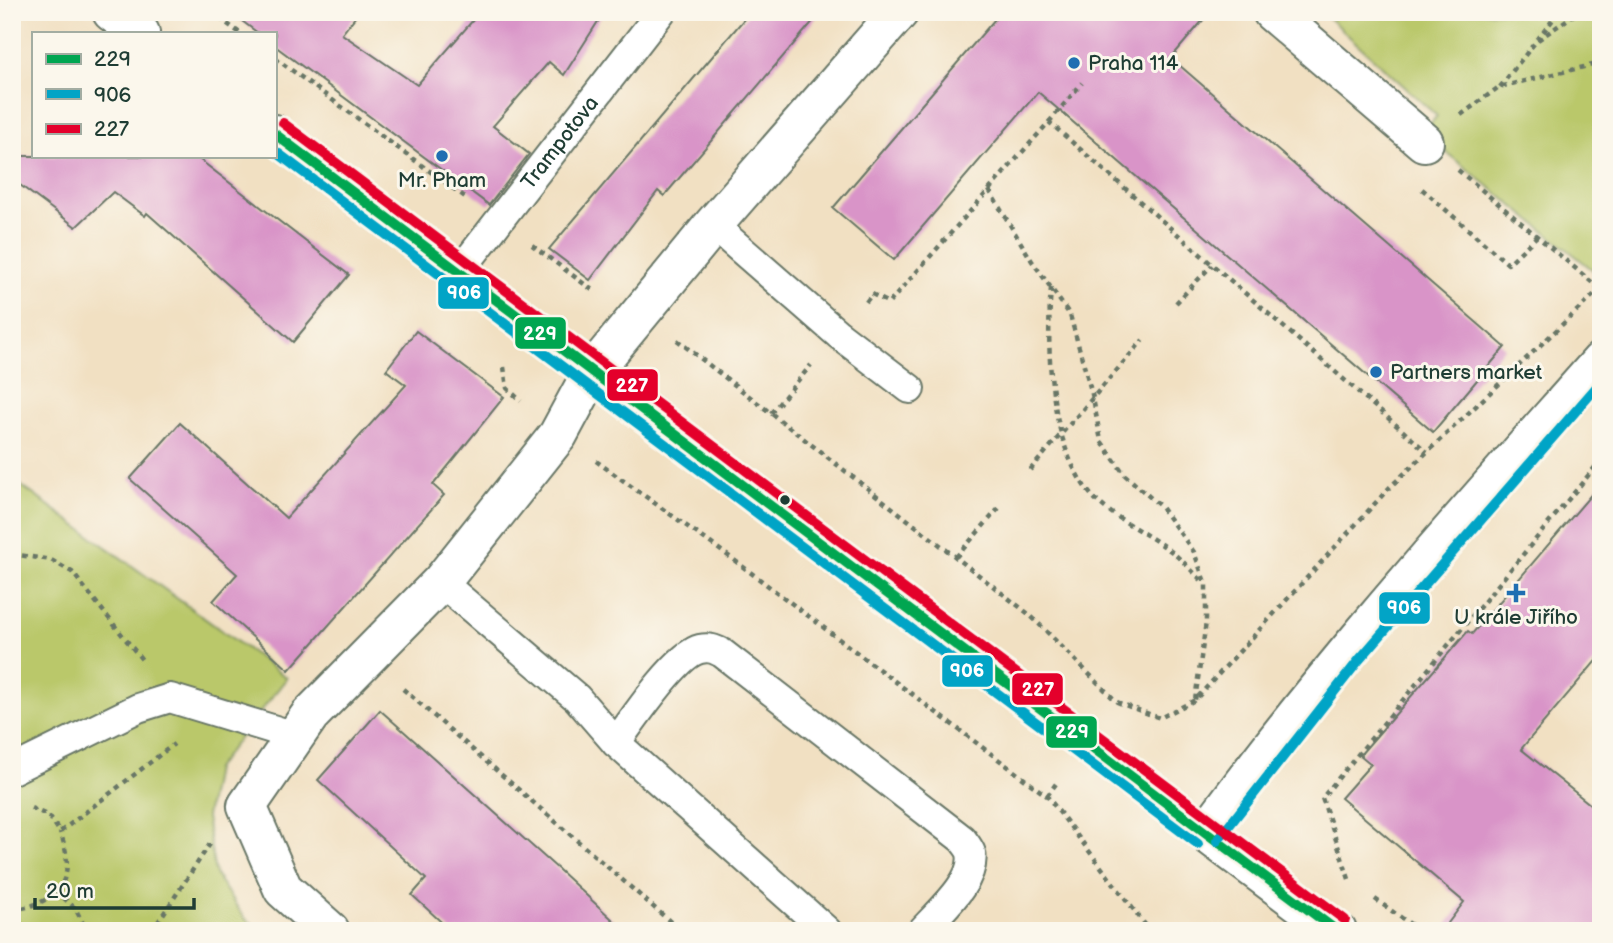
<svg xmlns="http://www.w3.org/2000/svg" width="1613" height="943" font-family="'Balsamiq Sans',sans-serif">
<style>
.green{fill:#bac86a;stroke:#6c824f;stroke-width:2}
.building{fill:#d994c8}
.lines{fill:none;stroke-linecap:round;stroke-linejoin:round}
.service-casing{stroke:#687666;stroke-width:32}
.pedestrian-casing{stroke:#687666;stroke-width:42}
.minor-casing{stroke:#687666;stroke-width:42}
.tertiary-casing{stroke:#687666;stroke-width:42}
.secondary-casing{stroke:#687666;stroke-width:42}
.path{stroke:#687666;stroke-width:4.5;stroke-dasharray:5 5;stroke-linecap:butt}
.service{stroke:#fff;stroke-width:28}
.pedestrian{stroke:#fff;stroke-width:38}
.minor{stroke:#fff;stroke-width:38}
.tertiary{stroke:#fff;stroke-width:38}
.secondary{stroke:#fff;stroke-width:38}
.bus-1-casing{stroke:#fbf7ec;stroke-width:16}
.bus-2-casing{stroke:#fbf7ec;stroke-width:16}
.bus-3-casing{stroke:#fbf7ec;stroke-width:16}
.bus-1{stroke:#00a651;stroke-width:10}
.bus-2{stroke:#02a4c6;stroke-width:10}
.bus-3{stroke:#e4002b;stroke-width:10}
.poi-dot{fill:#1f6fb2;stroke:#fbf7ec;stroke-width:2.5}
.bus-dot{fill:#1f3d34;stroke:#fbf7ec;stroke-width:2.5}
.labels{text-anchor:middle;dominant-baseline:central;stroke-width:6;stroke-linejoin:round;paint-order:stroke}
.poi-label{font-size:21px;fill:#1f3d34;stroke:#fbf7ec;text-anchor:start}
.street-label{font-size:21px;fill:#1f3d34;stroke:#fbf7ec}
.line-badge{stroke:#fbf7ec;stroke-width:2.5}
.badge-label{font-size:19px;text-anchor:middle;font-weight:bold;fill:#fff}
</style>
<rect width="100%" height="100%" fill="#fbf7ec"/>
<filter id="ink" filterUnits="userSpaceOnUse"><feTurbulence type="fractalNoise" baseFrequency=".0143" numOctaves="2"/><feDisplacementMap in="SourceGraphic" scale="14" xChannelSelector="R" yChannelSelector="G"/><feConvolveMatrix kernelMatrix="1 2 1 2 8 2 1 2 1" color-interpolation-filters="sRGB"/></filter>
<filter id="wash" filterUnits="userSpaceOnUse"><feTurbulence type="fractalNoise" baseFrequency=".00686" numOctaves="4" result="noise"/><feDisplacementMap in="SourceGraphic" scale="28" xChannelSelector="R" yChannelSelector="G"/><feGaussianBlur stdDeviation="1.57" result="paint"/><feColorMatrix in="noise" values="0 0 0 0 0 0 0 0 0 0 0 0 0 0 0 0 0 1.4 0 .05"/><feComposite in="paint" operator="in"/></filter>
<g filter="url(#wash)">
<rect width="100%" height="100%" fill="#f1e0c2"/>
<g class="green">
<path d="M1322,12H1601V263L1593,270L1422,133L1437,116Z"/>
<path d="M12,479L287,678L215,769L206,817L215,874L244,917L260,931H57L12,921Z"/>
</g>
<g id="blocks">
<g class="building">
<path d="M230,12H359L342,34L417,85L480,12H604L564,75L549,62L493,126L529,154L489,205L275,46V33H258Z"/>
<path d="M750,12H821L664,196L658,191L590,280L549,249Z"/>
<path d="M1001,12H1210L1171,58L1505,347L1433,432L1038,92L894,260L833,208Z"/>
<path d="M12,156H195L349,275L293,342L147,213L145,216L113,192L76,227L12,179Z"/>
<path d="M416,331L504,397L433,485L444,495L289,670L213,601L237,574L130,479L180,423L286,518L406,385L386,370Z"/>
<path d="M1601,483V655L1521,749L1601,813V931H1442L1464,902L1341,798L1371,764L1360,755L1468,631L1472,634Z"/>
<path d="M380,710L559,870L625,931H451L412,895L426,879L318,780Z"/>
</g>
</g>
</g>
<g filter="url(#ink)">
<use href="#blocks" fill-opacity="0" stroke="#687666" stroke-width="2"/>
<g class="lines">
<g class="service-casing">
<g id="service">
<path d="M713,225L838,334L910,389"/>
<path id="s1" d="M459,272L661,12"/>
<path d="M441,582L577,698L616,743L827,931"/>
<path d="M616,743C631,722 677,654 700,649C709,647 714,649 722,653L962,839C965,843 970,849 971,853C977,880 939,912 922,931"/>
<path d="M12,770L138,708L170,698L295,736"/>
</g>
</g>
<g class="pedestrian-casing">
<path id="pedestrian" d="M1272,12L1424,142"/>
</g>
<g class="minor-casing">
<path id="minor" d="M330,931L283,889L247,806L310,715L441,582L558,435L592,372L713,225L899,12"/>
</g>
<g class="tertiary-casing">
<path id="tertiary" d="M1206,833C1327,667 1465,515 1601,361"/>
</g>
<g class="secondary-casing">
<g id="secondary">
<path d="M112,12L140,33"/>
<path d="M275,134L1337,931"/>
</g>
</g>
<g class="path">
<path d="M211,12L240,33"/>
<path d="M1217,12L1224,19"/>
<path d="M1538,40L1578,12"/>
<path d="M275,58L465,197"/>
<path d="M1500,87L1559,12"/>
<path d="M1461,115L1499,87L1601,63"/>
<path d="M1049,122L1082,83"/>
<path d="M1458,170L1600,289V287"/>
<path d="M1422,189L1508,264L1536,237"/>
<path d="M989,190L1032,261L1070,315L1093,398L1101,441L1125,475L1160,506L1194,552L1206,585V622L1195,700"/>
<path d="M532,245L595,292"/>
<path d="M1051,288C1046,350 1049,448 1093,497C1110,516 1150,535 1172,552C1183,561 1193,572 1203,582"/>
<path d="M866,302L872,294L889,303L1049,122L1427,452"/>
<path d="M1176,303L1212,265"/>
<path d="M677,340L1030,615L1117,702L1160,718L1195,700L1390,487L1601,288"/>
<path d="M504,367L507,388L521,401"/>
<path d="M771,413L811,365"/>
<path d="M596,461L734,560L1047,796L1150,931"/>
<path d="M1030,470L1143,340"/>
<path d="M12,554L51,560L72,572L143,661"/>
<path d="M956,557L999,508"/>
<path d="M403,689L681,931"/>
<path d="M1047,796L1058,781"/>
<path d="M31,808L49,816L60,832L174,744"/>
<path d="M1349,879L1322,798L1601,460"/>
<path d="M56,891L75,908L87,931"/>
<path d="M1375,899L1420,931"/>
<path d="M12,910C60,903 78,878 60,832"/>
<path d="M152,931L210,844"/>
</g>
<use href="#service" class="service"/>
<use href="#pedestrian" class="pedestrian"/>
<use href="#minor" class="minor"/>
<use href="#tertiary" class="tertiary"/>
<use href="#secondary" class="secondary"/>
<g class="bus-1-casing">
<path id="bus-1" d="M275,134L1337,931"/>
</g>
<g class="bus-2-casing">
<g id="bus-2">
<path d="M275,151L1198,844"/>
<path d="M1217,841L1359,660L1601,382"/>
</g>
</g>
<g class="bus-3-casing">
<path id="bus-3" d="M283,123L1345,920"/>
</g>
<use href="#bus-1" class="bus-1"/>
<use href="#bus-2" class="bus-2"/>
<use href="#bus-3" class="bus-3"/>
</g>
</g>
<g class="poi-dot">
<circle cx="1074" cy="63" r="7"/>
<circle cx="442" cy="156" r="7"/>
<circle cx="1376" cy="372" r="7"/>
<path d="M1512.5 582.5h7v7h7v7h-7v7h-7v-7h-7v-7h7z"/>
</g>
<circle class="bus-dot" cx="785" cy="500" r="6"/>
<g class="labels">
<g class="poi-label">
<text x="1088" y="63">Praha 114</text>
<text x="442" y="180" text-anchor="middle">Mr. Pham</text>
<text x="1390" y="372">Partners market</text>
<text x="1516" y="617" text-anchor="middle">U krále Jiřího</text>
</g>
<g class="street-label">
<text stroke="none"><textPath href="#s1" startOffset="164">Trampotova</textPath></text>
</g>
</g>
<g class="line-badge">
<rect x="437" y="276" width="53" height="34" rx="7" fill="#02a4c6"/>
<rect x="514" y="316" width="53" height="34" rx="7" fill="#00a651"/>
<rect x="606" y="368" width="53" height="34" rx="7" fill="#e4002b"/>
<rect x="1378" y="591" width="53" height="34" rx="7" fill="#02a4c6"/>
<rect x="941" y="654" width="53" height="34" rx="7" fill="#02a4c6"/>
<rect x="1011" y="672" width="53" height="34" rx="7" fill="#e4002b"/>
<rect x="1045" y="715" width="53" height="34" rx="7" fill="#00a651"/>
</g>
<g class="badge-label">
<text x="464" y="299">906</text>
<text x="540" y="340">229</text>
<text x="632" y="392">227</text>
<text x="1404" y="614">906</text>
<text x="967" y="677">906</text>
<text x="1038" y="696">227</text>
<text x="1072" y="738">229</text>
</g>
<rect width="1613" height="943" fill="none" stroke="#fbf7ec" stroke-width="42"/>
<rect x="32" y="32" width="245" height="126" fill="#fbf7ec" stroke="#a3ada2" stroke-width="2"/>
<rect x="46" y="54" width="35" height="10" fill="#00a651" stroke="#a3ada2" stroke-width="2"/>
<text x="94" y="66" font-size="21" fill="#1f3d34">229</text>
<rect x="46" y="89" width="35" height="10" fill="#02a4c6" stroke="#a3ada2" stroke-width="2"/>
<text x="94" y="102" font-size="21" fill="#1f3d34">906</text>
<rect x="46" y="124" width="35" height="10" fill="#e4002b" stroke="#a3ada2" stroke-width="2"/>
<text x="94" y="136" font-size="21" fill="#1f3d34">227</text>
<path d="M35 898v10h159v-10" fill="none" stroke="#1f3d34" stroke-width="3.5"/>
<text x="46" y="898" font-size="21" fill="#1f3d34" stroke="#fbf7ec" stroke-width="5" paint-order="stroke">20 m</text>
</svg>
